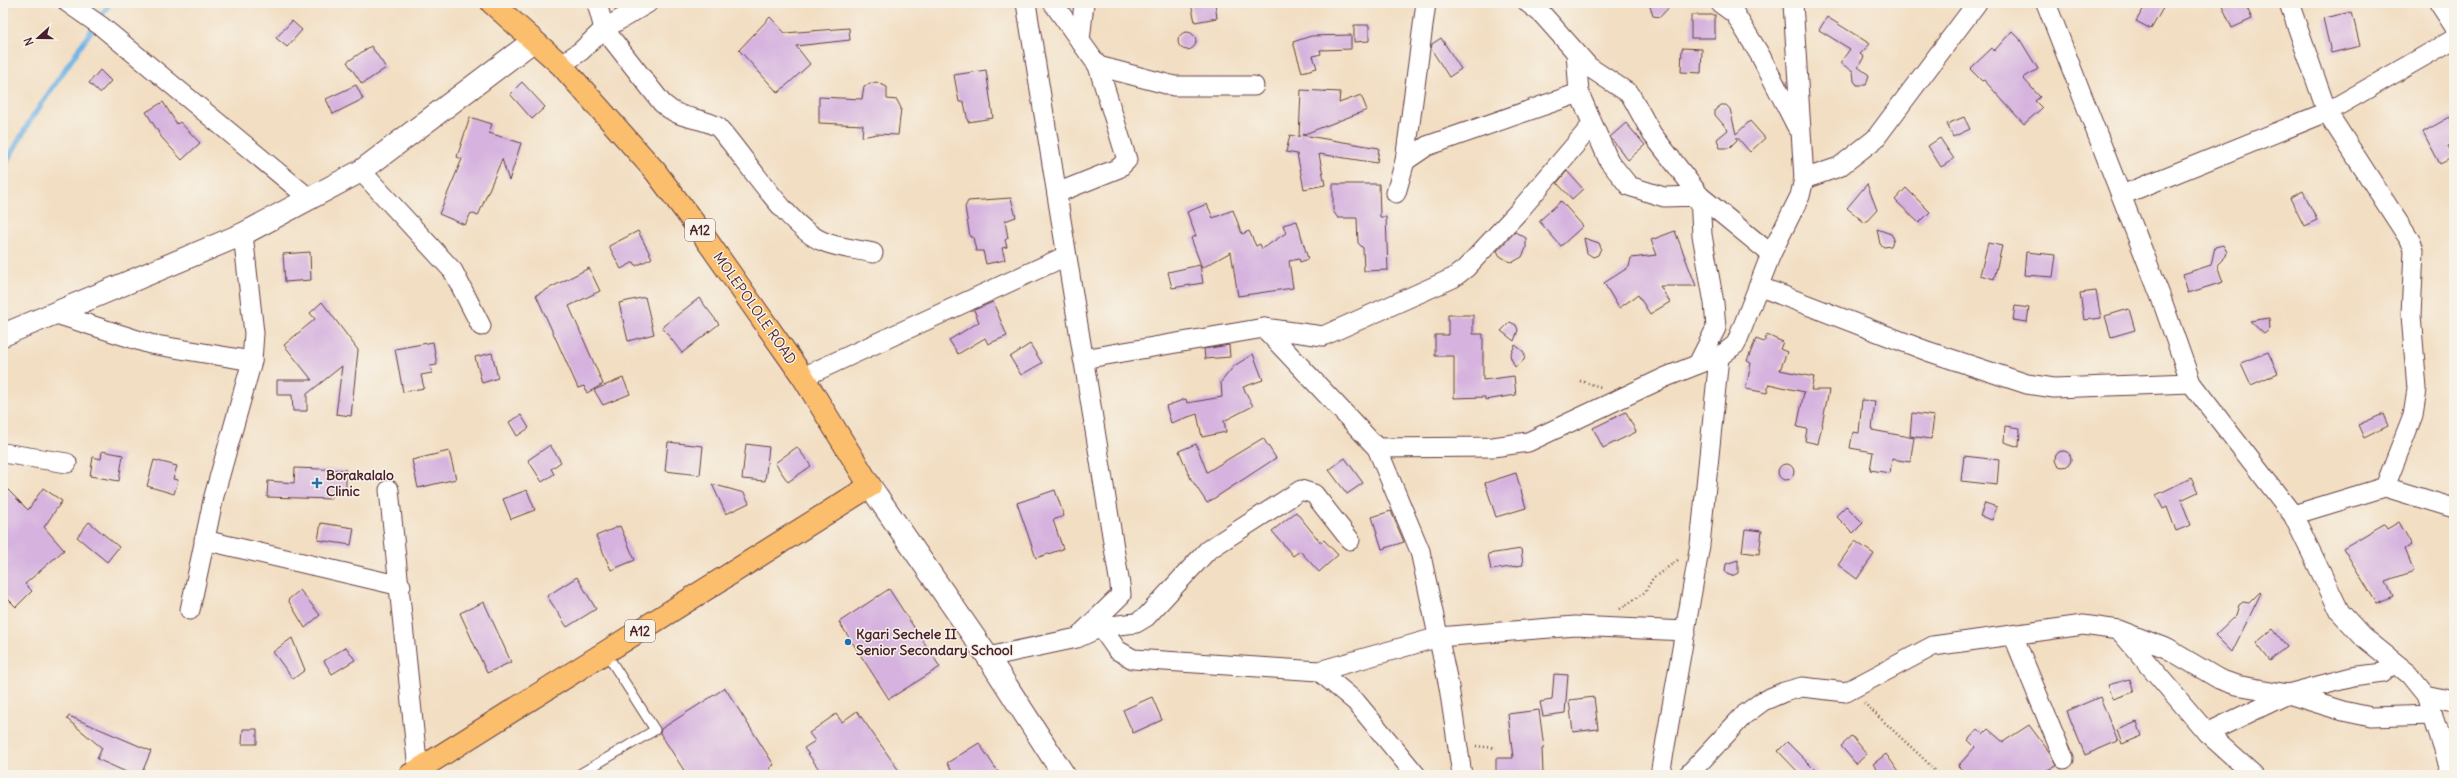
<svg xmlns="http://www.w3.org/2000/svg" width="2457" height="778" font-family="Delius,sans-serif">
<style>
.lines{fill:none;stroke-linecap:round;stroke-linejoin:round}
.stream{stroke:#6fb4e5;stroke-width:5.5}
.building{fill:#d6b3df}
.service-casing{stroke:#633c42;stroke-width:11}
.minor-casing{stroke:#633c42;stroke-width:21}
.tertiary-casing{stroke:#633c42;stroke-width:24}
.primary-casing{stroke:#633c42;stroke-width:24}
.path{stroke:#633c42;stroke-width:2.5;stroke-dasharray:1 3;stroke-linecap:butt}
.service{stroke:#fff;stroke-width:9}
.minor{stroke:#fff;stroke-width:19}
.tertiary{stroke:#fff;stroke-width:22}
.primary{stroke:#fabe6d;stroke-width:22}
.poi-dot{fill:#1f6fb2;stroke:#f7f3e8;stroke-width:1.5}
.labels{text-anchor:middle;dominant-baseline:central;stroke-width:3;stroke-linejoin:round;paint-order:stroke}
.shield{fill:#f7f3e8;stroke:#7e5f64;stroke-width:1}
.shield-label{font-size:13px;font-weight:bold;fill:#4a1f2b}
.street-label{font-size:14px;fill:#4a1f2b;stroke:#f7f3e8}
.poi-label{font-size:14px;font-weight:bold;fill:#4a1f2b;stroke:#f7f3e8;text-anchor:start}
</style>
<rect width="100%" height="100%" fill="#f7f3e8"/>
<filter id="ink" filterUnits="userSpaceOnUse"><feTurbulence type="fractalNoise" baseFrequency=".025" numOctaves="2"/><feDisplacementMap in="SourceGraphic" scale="8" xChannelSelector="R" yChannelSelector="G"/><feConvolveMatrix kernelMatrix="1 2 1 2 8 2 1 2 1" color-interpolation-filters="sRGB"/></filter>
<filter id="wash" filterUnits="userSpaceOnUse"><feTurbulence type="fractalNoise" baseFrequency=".012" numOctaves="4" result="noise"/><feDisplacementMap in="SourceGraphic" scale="16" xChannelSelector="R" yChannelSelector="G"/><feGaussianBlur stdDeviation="0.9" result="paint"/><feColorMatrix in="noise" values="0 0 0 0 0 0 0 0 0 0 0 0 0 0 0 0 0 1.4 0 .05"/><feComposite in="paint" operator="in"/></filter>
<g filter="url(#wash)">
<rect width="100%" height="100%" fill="#f2dec2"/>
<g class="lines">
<path class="stream" d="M3,168L30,121L110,3"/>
</g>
<g id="blocks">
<g class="building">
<path d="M1191,3H1215L1217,18L1195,22Z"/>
<path d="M1649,3H1673L1660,17L1653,16Z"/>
<path d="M2147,3H2166L2151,29L2136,21Z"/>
<path d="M2221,3H2245L2252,19L2232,28Z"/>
<path d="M2352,12L2360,46L2331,53L2323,18Z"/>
<rect x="1691" y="15" width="24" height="23"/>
<path d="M770,17L785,33L849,28L850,40L796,46L810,64L778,93L739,50Z"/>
<path d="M1827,17L1870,44L1860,54L1864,57L1858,67L1869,75L1866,85H1857L1854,81L1853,71L1840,63L1850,49L1819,30Z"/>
<path d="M292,21L302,30L287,47L276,38Z"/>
<path d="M1354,25H1369V41L1354,42Z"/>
<path d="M2012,31L2019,38L2038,69L2023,78L2040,97L2035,101L2042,108L2024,124L1984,80L1982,81L1970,69L1992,48L1994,51Z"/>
<circle cx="1187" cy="41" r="9"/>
<path d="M1351,35V49L1320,50L1321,54L1313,56L1317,68L1302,72L1293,42L1311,36Z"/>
<path d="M1441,38L1461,69L1449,77L1431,49L1432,44Z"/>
<path d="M371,46L386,68L362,84L347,62Z"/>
<path d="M1682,48L1702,49L1701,73L1681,72Z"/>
<path d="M100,70L111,81L100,93L89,83Z"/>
<path d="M986,70L993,118L968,122L964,102H959L954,75Z"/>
<path d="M522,82L545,107L532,119L510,94Z"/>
<path d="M876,82L887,87V99L897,100L901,108L898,135L877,134L862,137L863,125L819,123V97L862,99L864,86Z"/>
<path d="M356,85L363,99L333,114L326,99Z"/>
<path d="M1301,90L1340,92L1339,103L1361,95L1367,110L1302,135L1379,148L1377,163L1319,154L1325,185L1304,189L1297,154L1286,152L1290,135L1299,137Z"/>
<path d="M163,102L177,124L180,122L200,143L182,160L162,138L146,112Z"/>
<path d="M1721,105H1726L1730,109L1736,134L1750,121L1765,138L1750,152L1737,137V140L1729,148H1720L1717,139L1728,130L1715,115V110Z"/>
<path d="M470,117L492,124L489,133L521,143L509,181L502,159L478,216L471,213L465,225L439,214L462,159L457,157Z"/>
<path d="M1964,117L1970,129L1953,137L1947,124Z"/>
<path d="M2450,117L2454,125V142L2448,146L2454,157L2440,164L2423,132Z"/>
<path d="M1626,123L1645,145L1628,160L1610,137Z"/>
<path d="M1940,138L1954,159L1941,167L1928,146Z"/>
<path d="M1567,171L1583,189L1572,199L1557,183Z"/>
<path d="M1333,184H1379L1380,217H1386L1388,270L1364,271L1363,248L1358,243L1357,218H1338L1333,211Z"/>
<path d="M1867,184L1877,210L1865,223L1847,208Z"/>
<path d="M1906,188L1930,212L1919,223L1895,200Z"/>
<path d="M2303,191L2317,220L2304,226L2290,198Z"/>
<path d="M1011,198L1016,217L1005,221L1008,238L1005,240L1007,247L1002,248L1005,260L986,264L983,251H976L973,237H970L965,207L968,201Z"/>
<path d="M1561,201L1583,226L1561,246L1539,221Z"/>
<path d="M1207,204L1213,218L1233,210L1242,234L1249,231L1256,246L1260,244L1262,249L1286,233L1283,225L1297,221L1308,259L1300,262L1299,259L1289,261L1293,288L1238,296L1231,252L1202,268L1191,238L1196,236L1187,212Z"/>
<path d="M1877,229L1891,234L1894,239L1891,246L1884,247L1880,244Z"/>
<path d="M638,231L652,258L636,266L634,262L621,269L609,246Z"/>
<path d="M1675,231L1696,286H1660L1670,302L1650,314L1638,295L1619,308L1604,283L1629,267L1631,258L1657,255L1651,240Z"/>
<path d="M1515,232L1526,238V248L1522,257L1513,262L1508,261L1500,256L1497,251Z"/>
<path d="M1584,238L1599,243L1601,248L1598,255L1593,257L1587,253Z"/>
<path d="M1988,243L2002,246L1994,279L1980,275Z"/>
<path d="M2223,245L2227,252L2226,256L2217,265L2223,282L2188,293L2183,274L2211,265L2215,247Z"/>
<path d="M310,252L311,280L285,282L283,254Z"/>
<path d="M2026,252L2056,255L2053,277L2024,275Z"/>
<path d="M1200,265L1203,283L1172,288L1168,272Z"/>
<path d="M589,268L600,291L569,306L603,384L587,393L584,386L578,388L536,295Z"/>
<path d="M2096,291L2101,318L2084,320L2080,293Z"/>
<path d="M645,297L654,334L628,341L619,303Z"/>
<path d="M699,298L719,324L682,353L662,327Z"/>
<path d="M322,302L358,350L351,416L336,414L342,366L307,394V411H293L292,395H277V380H312L284,345L315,319L310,313Z"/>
<path d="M993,302L1007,336L988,344L985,338L958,354L949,340L979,322L974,310Z"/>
<path d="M2015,306L2029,308L2027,322L2013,320Z"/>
<path d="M2129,309L2135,330L2111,337L2105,316Z"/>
<path d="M1448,315H1473V334H1483V380L1514,376L1516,395L1485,400V397L1454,398V356H1435V335H1448Z"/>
<path d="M2269,318L2270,329L2264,334L2250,321Z"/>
<path d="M1510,322L1516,325L1518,330L1514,341L1501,331Z"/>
<path d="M1767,335L1783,342L1780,349L1787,352L1780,370L1814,377L1811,390H1829L1818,444L1805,441L1807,429L1797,427L1804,392L1769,384L1767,393L1746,389L1751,363L1747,361L1756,339L1764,342Z"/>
<path d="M433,342L437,365L430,366L432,373L421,375L424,388L403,392L395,349Z"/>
<path d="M1030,344L1042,363L1021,375L1010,357Z"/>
<path d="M1229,345L1230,357L1205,359L1204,349Z"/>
<path d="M1515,345L1523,351L1525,355L1524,360L1515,367L1510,356Z"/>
<path d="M2268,352L2278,373L2251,385L2241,363Z"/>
<path d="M492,353L498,378L482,383L475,357Z"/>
<path d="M1253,354L1263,380L1243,387L1253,406L1224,421L1226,432L1202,437L1197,414L1171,423L1166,406L1186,399L1187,403L1222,397L1221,382L1234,366Z"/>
<path d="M623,378L630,394L603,405L594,390Z"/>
<path d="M1862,400L1875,401L1872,430L1914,438L1910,462L1892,459L1890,473L1870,470L1873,452L1850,448L1853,432L1859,433Z"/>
<path d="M1626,412L1636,432L1603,448L1593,428Z"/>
<path d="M1912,413L1934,416L1931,439L1910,436Z"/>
<path d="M2383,414L2388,426L2364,438L2358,425Z"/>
<path d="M521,415L529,428L517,436L509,422Z"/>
<path d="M2005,426L2020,428L2019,447L2004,442Z"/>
<path d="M1263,438L1276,458L1207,503L1191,479L1179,451L1196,444L1207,472Z"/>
<path d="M668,442L703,446L700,475L665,471Z"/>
<path d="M746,444L769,447L765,481L742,479Z"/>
<path d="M550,445L561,462L551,469L554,474L542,482L528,460Z"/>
<path d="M797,447L811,466L788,482L775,463Z"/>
<path d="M102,451L123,455L119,481L90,476L93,457L101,459Z"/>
<path d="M449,451L456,479L418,488L412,460Z"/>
<circle cx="2063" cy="459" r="8"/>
<path d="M1964,456L1999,460L1997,485L1961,481Z"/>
<path d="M1345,458L1363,483L1347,494L1329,470Z"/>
<path d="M154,460L177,466L173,479L178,480L174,494L147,486Z"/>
<circle cx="1786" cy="472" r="8"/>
<path d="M295,468L346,470V492H332V499L267,497L268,481L294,483Z"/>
<path d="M1516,473L1526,508L1496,517L1485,483Z"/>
<path d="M2191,478L2198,492L2181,500L2191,525L2176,531L2167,507L2163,509L2156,495Z"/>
<path d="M712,484L744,493L749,503L726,514Z"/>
<path d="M3,485L28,510L43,488L62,501L44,527L64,550L25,584L32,591L16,607L3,594Z"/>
<path d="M527,490L535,510L511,519L503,499Z"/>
<path d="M1055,490L1064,516L1053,520L1063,549L1036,558L1017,503Z"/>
<path d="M1985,503L1997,507L1992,520L1980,516Z"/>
<path d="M1846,506L1863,523L1853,533L1836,516Z"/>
<path d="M1391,511L1404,542L1382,549L1372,517Z"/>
<path d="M1296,512L1321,543L1324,540L1338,555L1319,572L1300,551L1293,556L1272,531Z"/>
<path d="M89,522L119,547L107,562L77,537Z"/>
<path d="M2399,522L2412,545L2405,549L2414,571L2386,581L2393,597L2377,604L2343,548L2384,524L2387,529Z"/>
<path d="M321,523L354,528L351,545L318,540Z"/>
<path d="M620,526L635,560L611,570L596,536Z"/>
<path d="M1745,529L1762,531L1759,554L1742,552Z"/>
<path d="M1855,541L1874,554L1857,579L1838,565Z"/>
<path d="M1521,549L1523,565L1491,570L1488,554Z"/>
<path d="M1738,560V573L1732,576L1727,574L1725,571L1726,564Z"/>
<path d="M577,577L596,609L567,627L547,596Z"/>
<path d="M889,589L940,667L889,699L839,622Z"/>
<path d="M300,590L320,615L305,628L288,600Z"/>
<path d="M2260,592L2261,593L2232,652L2215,635L2236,615L2239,605L2243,602L2249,603Z"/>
<path d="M484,602L511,662L487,673L460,613Z"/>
<path d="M2273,629L2287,647L2270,661L2256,643Z"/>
<path d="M292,638L305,670L293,679L273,652Z"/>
<path d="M346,647L355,660L332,674L324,661Z"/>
<path d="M1554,674L1568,675L1565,713L1543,716L1540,702L1552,700Z"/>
<path d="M2130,679L2134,692L2113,699L2108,685Z"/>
<path d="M725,688L774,765L769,768L776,775H687L660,733L661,729Z"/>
<path d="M1152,697L1162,720L1133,733L1123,710Z"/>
<path d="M1594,697L1598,729L1573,732L1569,700Z"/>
<path d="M2100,697L2118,741L2085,755L2067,711Z"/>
<path d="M1539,710L1544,748L1542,749L1543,773L1496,775V758H1513L1508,714Z"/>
<path d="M857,711L902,775H823L804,748L815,741L809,733L836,714L842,722Z"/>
<path d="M69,716L151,751L141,775H133L97,759L102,748L67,719Z"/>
<path d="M2137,722L2142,736L2122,744L2117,730Z"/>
<path d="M2029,725L2050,753L2056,766L2036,775H1968L1958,766L1975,747L1968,740L1978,729L1983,734L1988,729L2003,742Z"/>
<path d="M243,729H257V744H242Z"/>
<path d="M1852,736L1867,754L1856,764L1841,746Z"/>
<path d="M1787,742L1820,775H1801L1778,751Z"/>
<path d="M979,743L1000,775H955L947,763Z"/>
<path d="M1886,754L1901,775H1881L1873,764Z"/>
</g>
</g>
</g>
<g filter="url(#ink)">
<use href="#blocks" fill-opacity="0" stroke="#633c42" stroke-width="1"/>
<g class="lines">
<g class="service-casing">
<path id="service" d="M578,775L655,730L606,653"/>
</g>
<g class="minor-casing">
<g id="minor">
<path d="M68,3L101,26L310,199"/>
<path d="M597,3L604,29L662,103C683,122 697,115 718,127C745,157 788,227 822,241C837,248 857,249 873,253"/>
<path d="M1026,3L1120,585L1121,595L1083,632"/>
<path d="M1053,3L1098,66L1127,160L1119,168L1057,193"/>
<path d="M1528,3L1542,14L1589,67L1630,94L1652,134L1700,196L1771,254"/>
<path d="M1720,3L1735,14L1760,55L1797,127"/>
<path d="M2046,3L2160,295L2191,383L2293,515L2340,612L2362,636L2409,674L2426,695L2452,775"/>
<path d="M2289,3L2327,112L2411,242L2414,250L2411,315L2417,389L2413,415L2385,487"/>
<path d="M2439,3L2454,26"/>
<path d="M1080,41L1084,3"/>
<path d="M1576,53L1579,93L1609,161L1629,186L1664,197L1700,196L1702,235L1714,303L1716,328L1698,364"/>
<path d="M561,65L581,51L604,29L648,3"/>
<path d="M1098,66L1174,86H1254"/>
<path d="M1405,161L1427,146L1579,93"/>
<path d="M361,171L453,271L481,326"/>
<path d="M1804,179L1839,167L1875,139L1977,3"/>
<path d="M1396,193L1405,161L1426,3"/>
<path d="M2122,195L2327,112L2454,39"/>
<path d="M1758,286L1927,351L2027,384L2054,388L2191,383"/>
<path d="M53,313L150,344L252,361"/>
<path d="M1264,328L1377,448L1420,551L1449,687L1462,775"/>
<path d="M1083,359L1264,328L1323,336L1453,278L1466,268L1519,211L1592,125"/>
<path d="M803,377L1066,256"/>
<path d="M1377,448L1493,447L1528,442L1666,377L1709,360"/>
<path d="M3,453L67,463"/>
<path d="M389,490L418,770"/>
<path d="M2293,515L2385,487L2454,508"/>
<path d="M204,540L401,586"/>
<path d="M190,610L214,496L252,361L254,333L243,234"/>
<path d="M1101,627L1136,623L1146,617L1208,550L1301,490L1314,494L1350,540"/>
<path d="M2120,631L2207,733L2254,775"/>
<path d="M2013,635L2064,759"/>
<path d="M988,657L1077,638L1101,627L1117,650L1133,659L1319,671L1439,637L1575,626L1686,631"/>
<path d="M1319,671L1356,702L1416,775"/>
<path d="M2426,695L2454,701"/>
<path d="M2207,733L2288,694L2352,677L2383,673L2394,663"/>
<path d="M1660,775L1700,545L1719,357L1736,344L1771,254L1800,196L1804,179L1793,3"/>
<path d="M1688,775L1744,715L1763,701L1784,692L1802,687L1846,692L1933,646L2083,625L2119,630L2168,649L2219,679L2236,685L2288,694L2343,711L2371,717L2433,715"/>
</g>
</g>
<g class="tertiary-casing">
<g id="tertiary">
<path d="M3,335L243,234L361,171L533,41"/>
<path d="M870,486L988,657L1064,775"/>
</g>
</g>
<g class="primary-casing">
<path id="primary" d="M410,775L870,486L803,377L701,232L655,171L561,65L492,3"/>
</g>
<g class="path">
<path d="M1580,381L1601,387"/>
<path d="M1620,609L1645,592L1653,578L1678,560"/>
<path d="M1864,703L1928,763L1938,775"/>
<path d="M1476,746L1496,748"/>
</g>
<use href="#service" class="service"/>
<use href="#minor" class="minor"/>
<use href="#tertiary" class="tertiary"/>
<use href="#primary" class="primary"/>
</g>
</g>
<g class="poi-dot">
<path d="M315 477h4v4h4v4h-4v4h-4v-4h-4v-4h4z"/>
<circle cx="848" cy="642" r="4"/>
</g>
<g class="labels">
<g class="shield">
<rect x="685" y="219" width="30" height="22" rx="3"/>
<rect x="625" y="620" width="30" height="22" rx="3"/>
</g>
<g class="shield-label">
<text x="700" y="230">A12</text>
<text x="640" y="631">A12</text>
</g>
<g class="street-label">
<text transform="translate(755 308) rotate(55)">MOLEPOLOLE ROAD</text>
</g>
<g class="poi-label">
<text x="326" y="475">Borakalalo<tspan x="326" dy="16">Clinic</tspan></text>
<text x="856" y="634">Kgari Sechele II<tspan x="856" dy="16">Senior Secondary School</tspan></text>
</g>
</g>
<rect width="2457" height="778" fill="none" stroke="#f7f3e8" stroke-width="16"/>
<g transform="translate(38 38) rotate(249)" stroke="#f7f3e8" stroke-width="3" paint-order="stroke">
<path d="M0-3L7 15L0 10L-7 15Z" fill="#4a1f2b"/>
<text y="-6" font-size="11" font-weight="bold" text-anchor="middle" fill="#4a1f2b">N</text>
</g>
</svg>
